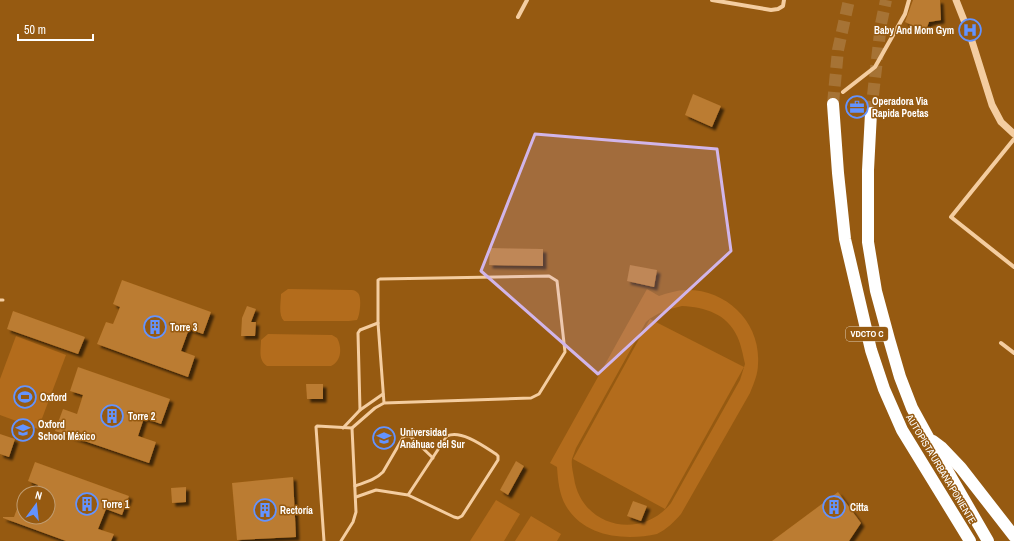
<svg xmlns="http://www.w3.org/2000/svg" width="1014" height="541" font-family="'Archivo Narrow',sans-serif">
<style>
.green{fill:#b36c1c;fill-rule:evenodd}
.building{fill:#bb7b30;filter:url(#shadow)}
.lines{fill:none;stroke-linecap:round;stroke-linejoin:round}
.motorway-tunnel{stroke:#a67335;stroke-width:12;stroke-dasharray:12 6;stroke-linecap:butt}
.service{stroke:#f4cda0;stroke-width:3}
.minor{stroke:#f4cda0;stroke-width:4}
.tertiary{stroke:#f4cda0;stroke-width:7}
.motorway{stroke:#fff;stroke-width:12}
.marked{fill:#d1b5e9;fill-opacity:0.2;stroke:#d1b5e9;stroke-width:3;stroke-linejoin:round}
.labels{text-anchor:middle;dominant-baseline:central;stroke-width:3;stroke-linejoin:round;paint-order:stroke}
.shield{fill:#965a11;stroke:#e0ceb8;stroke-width:1}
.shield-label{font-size:9px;font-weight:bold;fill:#fff}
.poi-label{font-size:10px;font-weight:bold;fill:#fff;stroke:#965a11;text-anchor:start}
.street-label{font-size:10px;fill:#fff;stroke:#965a11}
</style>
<defs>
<filter id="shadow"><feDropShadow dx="3.5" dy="3.5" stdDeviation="1" flood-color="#0009"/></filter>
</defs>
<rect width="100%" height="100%" fill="#965a11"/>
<g class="green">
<path d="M288,289L352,290C354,290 356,291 358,293C362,297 360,316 357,320L349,321H284C278,315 281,302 281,294Z"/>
<path d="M647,289L659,296C668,293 677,290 686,290C726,289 761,322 758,364C758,374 754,383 750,393L681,514C674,522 667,529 657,534C625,541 584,537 566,506C559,494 558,480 557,467L550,463ZM682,306C705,307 727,314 737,336C741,344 743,355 745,364L740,380L671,503C641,541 581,527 574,478C573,472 571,465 572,459C573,456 575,451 576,448L646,322C656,313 669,309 682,306Z"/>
<path d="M650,319L744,367L665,509L573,459Z"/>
<path d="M268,334L332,335L337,338C342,347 342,361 331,366H267C258,360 261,350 261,340Z"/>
<path d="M16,336L66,355L38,429L0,415V379Z"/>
<path d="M496,500L520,514L504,541H470Z"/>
<path d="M531,516L561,534L557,541H515Z"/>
</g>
<g class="building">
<path d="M913,0H940L941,20L929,22L926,30H922L905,22Z"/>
<path d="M693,94L721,106L712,127L685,115Z"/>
<path d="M490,248L543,249V266L489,265Z"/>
<path d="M630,265L657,270L654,287L627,281Z"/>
<path d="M122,280L211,312L203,334L189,329L181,351L195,356L188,377L97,344L106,322L113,324L120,307L113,304Z"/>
<path d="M247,306L256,309L251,322H256L255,336H241L242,318Z"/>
<path d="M13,311L85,337L78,354L7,329Z"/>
<path d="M78,367L170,399L161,424L144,418L138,436L156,442L149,463L55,431L63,409L77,414L83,395L70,391Z"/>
<path d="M306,384H323V399H307Z"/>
<path d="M0,434L15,439L9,457L0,454Z"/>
<path d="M516,461L524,466L508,495L500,490Z"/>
<path d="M35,462L129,496L122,515L106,509L98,529L114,534L111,541H66L3,518V517H14L23,492H24V517H48V493H36L38,485L28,481Z"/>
<path d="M293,477L296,537L237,540L232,483Z"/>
<path d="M186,487V502L172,503L171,488Z"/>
<path d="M838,492L861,523L849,541H772Z"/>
<path d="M633,501L647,506L641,521L627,516Z"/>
</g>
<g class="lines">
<g class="motorway-tunnel">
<path d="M833,104L838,50L849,0"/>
<path d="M871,113L881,24L886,0"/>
</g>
<g class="service">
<path d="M0,300H3"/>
<path d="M360,410L358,333L360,330L378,323"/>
<path d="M343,428L360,410L383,394"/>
<path d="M355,486C366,482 375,480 383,472L404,436H410L433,458"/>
<path d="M356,497L376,490L408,495L454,517L458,518L462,516L498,460V456L496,454C485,447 461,429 447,436L408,495"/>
<path d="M324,541L316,427L317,426L352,428L375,408L384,403L531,398L539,394L565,352L557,281L549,276L380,279L378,280V323L384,403"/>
<path d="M341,541L353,522L356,512L352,428"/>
</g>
<g class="minor">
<path d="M712,0L771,10L778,9L783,6L784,0"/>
<path d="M518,17L527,0"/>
<path d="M843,92L875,67L905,14L909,0"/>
<path d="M1014,139L951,217L1014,267"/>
<path d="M1001,343L1014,353"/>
</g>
<path class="tertiary" d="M956,0L971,38L992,105L1001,122L1014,134"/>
<g class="motorway">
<path d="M833,104L838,173L845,239L871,350L884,389L902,430L970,541"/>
<path d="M871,113L868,170V242L876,291L889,339L900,377L912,408L929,439L988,541"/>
<path d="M933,441L941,447L961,468L1014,536"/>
</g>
</g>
<path class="marked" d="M535,134L717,149L731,251L598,374L481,271Z"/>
<defs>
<g id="hospital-ring" transform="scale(1.15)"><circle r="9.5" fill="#965a11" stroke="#6393ff" stroke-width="1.5"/><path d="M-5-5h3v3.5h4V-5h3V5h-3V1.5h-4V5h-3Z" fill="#6393ff"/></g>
<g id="office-ring" transform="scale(1.15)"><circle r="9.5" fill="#965a11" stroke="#6393ff" stroke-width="1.5"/><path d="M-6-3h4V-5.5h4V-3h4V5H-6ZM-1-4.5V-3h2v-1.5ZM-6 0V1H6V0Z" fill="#6393ff"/></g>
<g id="building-ring" transform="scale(1.15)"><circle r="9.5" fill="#965a11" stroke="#6393ff" stroke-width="1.5"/><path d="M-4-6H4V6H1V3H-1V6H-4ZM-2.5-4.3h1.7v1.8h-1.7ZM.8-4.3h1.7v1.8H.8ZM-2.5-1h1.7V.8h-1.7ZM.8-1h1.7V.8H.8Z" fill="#6393ff"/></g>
<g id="stadium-ring" transform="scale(1.15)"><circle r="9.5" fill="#965a11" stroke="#6393ff" stroke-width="1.5"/><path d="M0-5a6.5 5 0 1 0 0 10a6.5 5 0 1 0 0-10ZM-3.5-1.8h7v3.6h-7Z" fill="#6393ff"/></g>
<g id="school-ring" transform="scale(1.15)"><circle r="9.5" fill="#965a11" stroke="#6393ff" stroke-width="1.5"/><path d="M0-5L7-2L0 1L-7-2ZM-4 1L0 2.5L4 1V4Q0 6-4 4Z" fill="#6393ff"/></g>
<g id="university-ring" transform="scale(1.15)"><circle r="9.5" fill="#965a11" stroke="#6393ff" stroke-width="1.5"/><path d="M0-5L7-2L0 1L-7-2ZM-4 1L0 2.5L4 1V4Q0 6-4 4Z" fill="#6393ff"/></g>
</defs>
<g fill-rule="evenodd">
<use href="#hospital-ring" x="970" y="30"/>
<use href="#office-ring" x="857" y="107"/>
<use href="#building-ring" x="155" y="327"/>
<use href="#stadium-ring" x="25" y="397"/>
<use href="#building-ring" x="112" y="416"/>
<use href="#school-ring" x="23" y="430"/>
<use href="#university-ring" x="384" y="438"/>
<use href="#building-ring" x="87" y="504"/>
<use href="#building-ring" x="834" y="507"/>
<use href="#building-ring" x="265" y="510"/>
</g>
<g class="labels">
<rect class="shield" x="846" y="327" width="42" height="14" rx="3"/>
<g class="shield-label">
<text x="867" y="334">VDCTO C</text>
</g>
<g class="poi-label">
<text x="954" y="30" text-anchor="end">Baby And Mom Gym</text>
<text x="872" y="101">Operadora Via<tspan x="872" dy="12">Rapida Poetas</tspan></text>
<text x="170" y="327">Torre 3</text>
<text x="40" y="397">Oxford</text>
<text x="128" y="416">Torre 2</text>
<text x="38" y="424">Oxford<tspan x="38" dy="12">School México</tspan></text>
<text x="400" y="432">Universidad<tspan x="400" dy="12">Anáhuac del Sur</tspan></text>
<text x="102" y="504">Torre 1</text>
<text x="850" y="507">Citta</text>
<text x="280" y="510">Rectoría</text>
</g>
<g class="street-label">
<text transform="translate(941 469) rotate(59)">AUTOPISTA URBANA PONIENTE</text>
</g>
</g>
<g transform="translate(36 505) rotate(15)"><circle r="19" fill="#965a11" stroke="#c09c70"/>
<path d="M0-3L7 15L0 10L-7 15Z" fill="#6393ff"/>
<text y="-6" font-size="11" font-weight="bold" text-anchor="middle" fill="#ffffff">N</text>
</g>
<path d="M18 34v6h75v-6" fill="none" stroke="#ffffff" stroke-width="2"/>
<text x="24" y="34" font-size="12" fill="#ffffff" stroke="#965a11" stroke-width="3" paint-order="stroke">50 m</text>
</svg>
